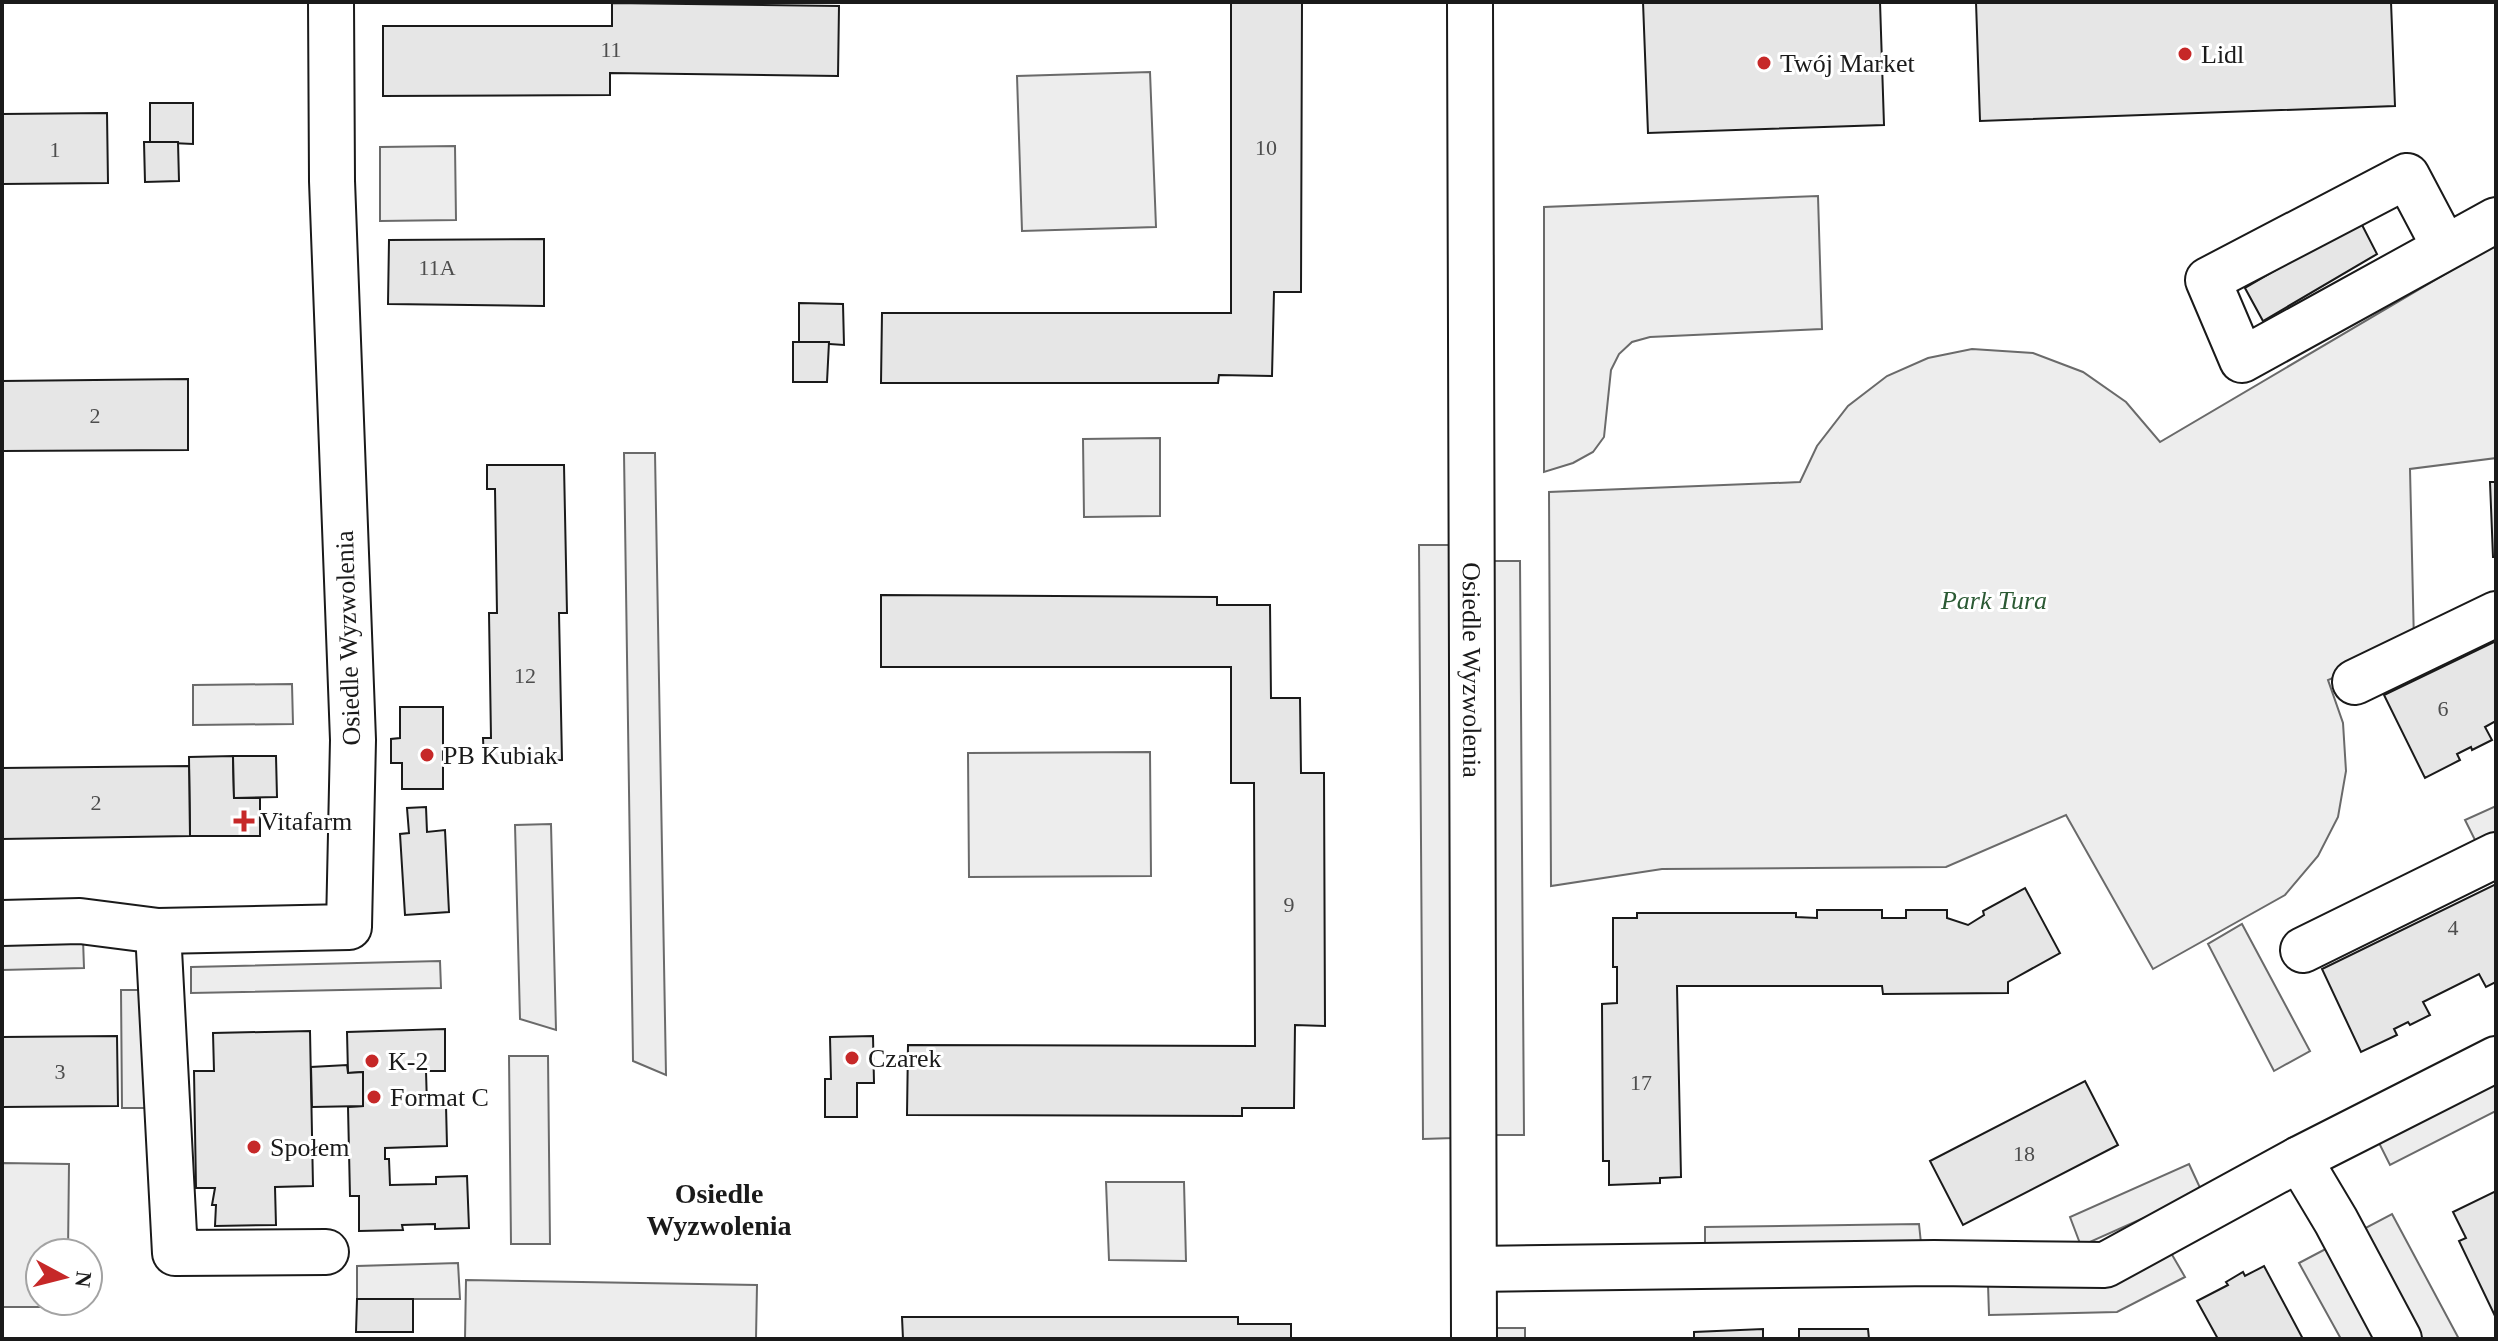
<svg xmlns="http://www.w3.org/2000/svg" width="2498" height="1341" font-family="'Times New Roman',serif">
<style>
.built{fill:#ededed;stroke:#6a6a6a;stroke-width:2}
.building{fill:#e6e6e6;stroke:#1a1a1a;stroke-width:2}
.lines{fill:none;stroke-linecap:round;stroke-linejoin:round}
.minor-casing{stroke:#1a1a1a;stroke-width:48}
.minor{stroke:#fff;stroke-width:44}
.poi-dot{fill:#c62828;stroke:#fff;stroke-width:3}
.labels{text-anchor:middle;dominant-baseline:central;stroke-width:6;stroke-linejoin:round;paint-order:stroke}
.number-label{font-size:22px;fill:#4d4d4d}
.poi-label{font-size:26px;fill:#1a1a1a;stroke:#fff;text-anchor:start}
.park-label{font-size:26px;font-style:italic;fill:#2b5a34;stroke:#fff}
.street-label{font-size:26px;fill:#1a1a1a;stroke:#fff}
.neighbourhood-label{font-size:28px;font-weight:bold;fill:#1a1a1a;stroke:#fff}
</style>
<rect width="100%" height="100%" fill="#fff"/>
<g class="built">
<path d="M1150,72L1156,227L1022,231L1017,76Z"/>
<path d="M455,146L456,220L380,221V147Z"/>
<path d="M1818,196L1822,329L1650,337L1632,342L1619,354L1611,370L1604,437L1593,452L1573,463L1544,472V207Z"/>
<path d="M2496,244V458L2410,469L2414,643L2328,680L2343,723L2346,771L2338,817L2318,856L2285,895L2153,969L2066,815L1946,867L1662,869L1551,886L1549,492L1800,482L1817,446L1848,406L1887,376L1928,358L1972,349L2033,353L2083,372L2126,402L2160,442Z"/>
<path d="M1160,438V516L1084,517L1083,439Z"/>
<path d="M624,453H655L666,1075L633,1061Z"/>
<path d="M1419,545H1450L1453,1138L1423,1139Z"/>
<path d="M1492,561H1520L1524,1135H1495Z"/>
<path d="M292,684L293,724L193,725V685Z"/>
<path d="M1150,752L1151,876L969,877L968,753Z"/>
<path d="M2496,806V838L2478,846L2465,820Z"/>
<path d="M551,824L556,1030L520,1019L515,825Z"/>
<path d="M2242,924L2310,1051L2274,1071L2208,944Z"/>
<path d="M83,939L84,968L2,970V940Z"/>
<path d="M440,961L441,988L191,993V967Z"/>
<path d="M121,990H147L149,1108H122Z"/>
<path d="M509,1056H548L550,1244H511Z"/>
<path d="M2496,1076V1111L2390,1165L2376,1137Z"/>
<path d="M2,1163L69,1164L68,1253H40V1301H68L67,1307H2Z"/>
<path d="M2189,1164L2202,1192L2081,1246L2070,1217Z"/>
<path d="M1106,1182H1184L1186,1261L1109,1260Z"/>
<path d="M2392,1214L2459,1339H2341L2299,1263Z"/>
<path d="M1919,1224L1922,1253H1705V1227Z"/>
<path d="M2171,1253L2185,1277L2117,1312L1989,1315L1988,1284Z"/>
<path d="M458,1263L460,1299H357V1266Z"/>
<path d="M466,1280L757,1285L756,1339H465Z"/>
<rect x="1496" y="1328" width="29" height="11"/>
</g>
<g class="building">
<path d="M1231,2H1302L1301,292H1274L1272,376L1219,375L1218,383H881L882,313H1231Z"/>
<path d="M1643,2H1880L1884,125L1648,133Z"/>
<path d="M1976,2H2391L2395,106L1980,121Z"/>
<path d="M612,3L839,6L838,76L610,73V95L383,96V26H612Z"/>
<path d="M150,103H193V144L150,142Z"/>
<path d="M107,113L108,183L2,184V114Z"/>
<path d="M144,142H178L179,181L145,182Z"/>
<path d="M2360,221L2377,254L2263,321L2245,288Z"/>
<path d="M544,239V306L388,304L389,240Z"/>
<path d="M799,303L843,304L844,345L799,342Z"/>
<path d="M793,342H829L827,382H793Z"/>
<path d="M188,379V450L2,451V381Z"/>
<path d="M487,465H564L567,613H559L562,760L484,762L483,738H491L489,613H497L495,489H487Z"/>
<path d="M2490,482H2496V557H2493Z"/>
<path d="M881,595L1217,597V605H1270L1271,698H1300L1301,773H1324L1325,1026L1295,1025L1294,1108H1242V1116L907,1115L908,1045L1255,1046L1254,783H1231V667H881Z"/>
<path d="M2496,641V721L2485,727L2492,740L2472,750L2471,747L2457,754L2460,760L2425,778L2384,695Z"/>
<path d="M400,707H443V789H402V763H391V739L400,738Z"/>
<path d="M233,756L234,798H260V836H190L189,757Z"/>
<path d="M233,756H276L277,797L234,798Z"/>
<path d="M189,766L190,836L2,839V768Z"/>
<path d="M426,807L427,832L445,830L449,912L405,915L400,834L409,833L407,808Z"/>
<path d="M2496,884V982L2486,987L2479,974L2423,1002L2430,1015L2410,1025L2408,1022L2394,1029L2397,1035L2361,1052L2322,969Z"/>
<path d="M2025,888L2060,953L2008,982V993L1883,994L1882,986H1677L1681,1177L1660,1178V1183L1609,1185V1161H1603L1602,1004L1617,1003V967H1613V918H1637V913H1796V917L1817,918V910H1882V918H1906V910H1947V918L1968,925L1984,915L1983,911Z"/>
<path d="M445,1029V1071H426L427,1105H446L447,1146L385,1148V1159H389L390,1185L436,1184V1177L467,1176L469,1228L435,1229V1224L402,1225L403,1230L359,1231V1196H350L348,1107L363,1106V1072L348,1073L347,1032Z"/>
<path d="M310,1031L313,1186L275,1187L276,1225L215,1226L216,1205H212L215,1188H196L194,1071H214L213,1033Z"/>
<path d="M117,1036L118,1106L2,1107V1037Z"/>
<path d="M873,1036L874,1083H857V1117H825V1079H831L830,1037Z"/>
<path d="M347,1065L348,1073L363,1072V1106L312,1107L311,1067Z"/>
<path d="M2085,1081L2118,1145L1963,1225L1930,1161Z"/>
<path d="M2496,1191V1318L2459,1241L2466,1238L2453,1212Z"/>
<path d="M2264,1266L2303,1339H2218L2197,1301L2228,1285L2226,1282L2243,1272L2245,1276Z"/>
<path d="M357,1299H413V1332H356Z"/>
<path d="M902,1317H1238V1324H1291V1339H903Z"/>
<path d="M1763,1329V1339H1694V1332Z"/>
<path d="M1799,1329H1868L1869,1339H1799Z"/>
</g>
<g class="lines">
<g class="minor-casing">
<g id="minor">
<path id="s1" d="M1470,2L1474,1339"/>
<path d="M2445,248L2407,176L2208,280L2242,360L2496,220"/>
<path d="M2355,682L2496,614"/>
<path d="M2,923L80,921L158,931L349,927L353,740L332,181L331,2"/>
<path d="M158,931L175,1253L326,1252"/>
<path d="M2303,950L2496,855"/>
<path d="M2299,1159L2496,1059"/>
<path d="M1474,1269L1934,1263L2105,1265L2299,1159L2336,1221L2399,1339"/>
</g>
</g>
<use href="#minor" class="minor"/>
</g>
<g class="poi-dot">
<circle cx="2185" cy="54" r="8"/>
<circle cx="1764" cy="63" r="8"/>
<circle cx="427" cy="755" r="8"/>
<path d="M240 809h8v8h8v8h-8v8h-8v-8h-8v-8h8z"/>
<circle cx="852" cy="1058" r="8"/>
<circle cx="372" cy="1061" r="8"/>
<circle cx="374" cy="1097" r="8"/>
<circle cx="254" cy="1147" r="8"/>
</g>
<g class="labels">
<g class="number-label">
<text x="611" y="49">11</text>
<text x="1266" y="147">10</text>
<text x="55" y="149">1</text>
<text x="437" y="267">11A</text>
<text x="95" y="415">2</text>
<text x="525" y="675">12</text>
<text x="2443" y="708">6</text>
<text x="96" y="802">2</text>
<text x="1289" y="904">9</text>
<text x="2453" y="927">4</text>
<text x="60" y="1071">3</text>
<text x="1641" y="1082">17</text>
<text x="2024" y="1153">18</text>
</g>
<g class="poi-label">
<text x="2201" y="54">Lidl</text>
<text x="1780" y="63">Twój Market</text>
<text x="443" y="755">PB Kubiak</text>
<text x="260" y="821">Vitafarm</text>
<text x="868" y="1058">Czarek</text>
<text x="388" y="1061">K-2</text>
<text x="390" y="1097">Format C</text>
<text x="270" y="1147">Społem</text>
</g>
<g class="park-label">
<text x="1994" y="600">Park Tura</text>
</g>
<g class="street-label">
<text transform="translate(348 638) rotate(-92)">Osiedle Wyzwolenia</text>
<text stroke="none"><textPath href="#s1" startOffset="668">Osiedle Wyzwolenia</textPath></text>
</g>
<g class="neighbourhood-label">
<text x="719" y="1193">Osiedle<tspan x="719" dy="32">Wyzwolenia</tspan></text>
</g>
</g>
<rect width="2498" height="1341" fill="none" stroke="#1a1a1a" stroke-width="8"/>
<g transform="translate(64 1277) rotate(97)"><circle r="38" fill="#ffffff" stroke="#a3a3a3" stroke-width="2"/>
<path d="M0-6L14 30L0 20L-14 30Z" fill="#c62828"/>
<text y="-12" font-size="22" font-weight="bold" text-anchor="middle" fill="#1a1a1a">N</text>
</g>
</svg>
